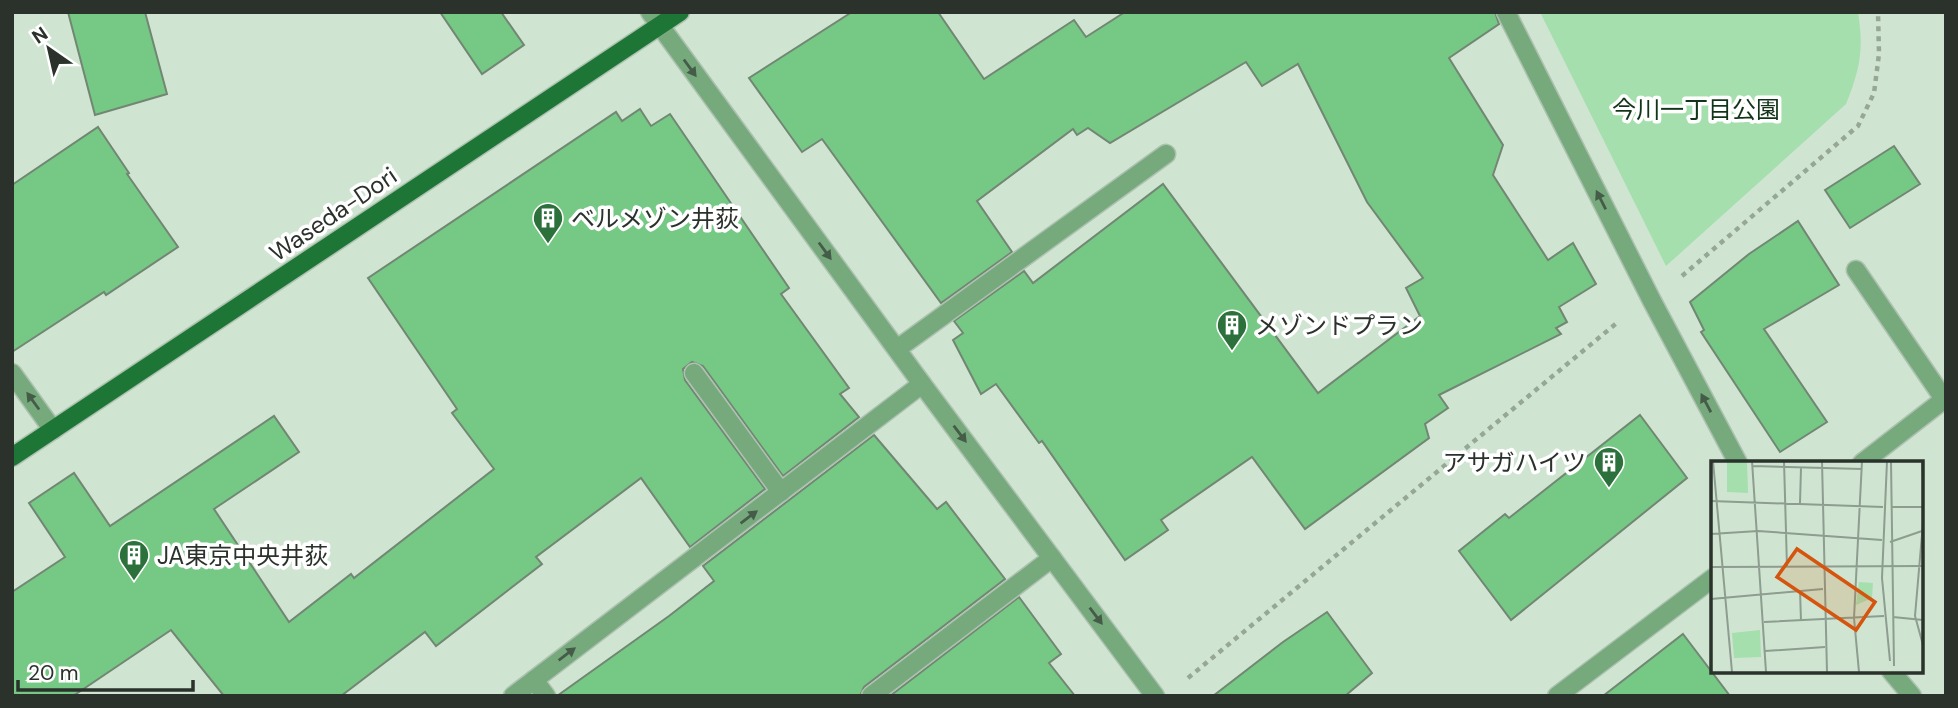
<svg xmlns="http://www.w3.org/2000/svg" width="1958" height="708" font-family="'DM Sans','Noto Sans JP',sans-serif">
<style>
.green{fill:#a5dfad}
.building{fill:#75c984;stroke:#728674;stroke-width:2}
.lines{fill:none;stroke-linecap:round;stroke-linejoin:round}
.minor-casing{stroke:#aec1b0;stroke-width:21}
.major-casing{stroke:#aec1b0;stroke-width:21}
.path{stroke:#96a798;stroke-width:4.5;stroke-dasharray:5 5;stroke-linecap:butt}
.minor{stroke:#76aa7d;stroke-width:18}
.major{stroke:#1d7636;stroke-width:18}
.oneway{fill:#455c48}
.labels{text-anchor:middle;dominant-baseline:central;stroke-width:7;stroke-linejoin:round;paint-order:stroke}
.park-label{font-size:24px;fill:#123519;stroke:#fff}
.street-label{font-size:24px;fill:#2a322b;stroke:#fff}
.poi-label{font-size:24px;fill:#2a322b;stroke:#fff;text-anchor:start}
.inset-road{fill:none;stroke:#8d9d8f;stroke-width:2}
.view{fill:#d5550f;fill-opacity:0.15;stroke:#d5550f;stroke-width:3.5}
.inset-edge{fill:none;stroke:#2a322b;stroke-width:3.5}
</style>
<rect width="100%" height="100%" fill="#cfe5d1"/>
<path class="green" d="M1540,12H1858C1864,50 1860,69 1846,104L1666,266Z"/>
<g class="building">
<path d="M68,12H145L167,94L95,115Z"/>
<path d="M440,12H501L524,45L482,74Z"/>
<path d="M852,12H938L984,79L1074,20L1086,37L1125,12H1495L1499,24L1449,58L1503,145L1493,175L1548,260L1573,243L1596,284L1559,307L1567,322L1556,328L1561,334L1439,395L1448,408L1425,424L1429,438L1305,529L1252,457L1161,520L1168,530L1125,560L1042,441L1039,443L996,384L981,394L953,340L963,333L954,321L1024,271L1033,283L1163,184L1318,393L1420,316L1406,288L1423,278L1367,202L1298,64L1262,86L1246,62L1110,143L1088,128L1077,135L1073,129L977,201L1012,252L941,303L822,139L802,152L749,78Z"/>
<path d="M640,109L651,126L670,114L789,288L781,294L849,388L840,394L859,417L783,476L703,366L692,362L683,369L685,380L765,489L690,547L641,478L536,557L542,564L436,646L425,632L341,696H224L171,630L73,696H12V592L65,557L29,503L74,473L110,526L274,416L299,452L214,509L289,622L351,574L354,578L494,469L452,413L457,409L368,278L616,112L622,121Z"/>
<path d="M98,127L129,173L127,174L178,247L106,295L104,292L12,352V185Z"/>
<path d="M1894,146L1920,184L1850,228L1825,190Z"/>
<path d="M1798,221L1839,285L1764,329L1827,422L1780,452L1701,332L1704,330L1690,302L1749,254Z"/>
<path d="M1640,415L1687,478L1511,620L1459,551L1505,514L1509,518Z"/>
<path d="M874,435L937,509L946,502L1005,579L864,687L860,696H557L669,616L714,581L703,566Z"/>
<path d="M1019,597L1061,654L1049,663L1075,696H890Z"/>
<path d="M1327,612L1372,673L1345,696H1213L1283,642Z"/>
<path d="M1683,634L1730,696H1603Z"/>
</g>
<g class="lines">
<g class="minor-casing">
<g id="minor">
<path d="M650,12L922,384L1155,696"/>
<path d="M1506,12L1652,301L1738,463"/>
<path d="M1856,270L1944,399"/>
<path d="M897,349L1166,154"/>
<path d="M12,373L53,430"/>
<path d="M694,373L781,492"/>
<path d="M1862,463L1946,398"/>
<path d="M1891,671L1912,696"/>
<path d="M534,680L546,696"/>
<path d="M513,696L922,384"/>
<path d="M871,696L1052,558"/>
<path d="M1557,696L1713,578"/>
</g>
</g>
<g class="major-casing">
<path id="major" d="M12,457L680,12"/>
</g>
<g class="path">
<path d="M1682,276L1858,126L1874,93L1879,54L1878,12"/>
<path d="M1188,678L1618,322"/>
</g>
<use href="#minor" class="minor"/>
<use href="#major" class="major"/>
</g>
<defs><path id="oneway-solid" d="M-6-.8H1V-3.2L6.5 0L1 3.2V.8H-6Z" transform="scale(1.75)"/></defs>
<g class="oneway">
<use href="#oneway-solid" transform="translate(690 68) rotate(54)"/>
<use href="#oneway-solid" transform="translate(1601 200) rotate(-117)"/>
<use href="#oneway-solid" transform="translate(825 251) rotate(54)"/>
<use href="#oneway-solid" transform="translate(33 401) rotate(-126)"/>
<use href="#oneway-solid" transform="translate(1706 403) rotate(-118)"/>
<use href="#oneway-solid" transform="translate(960 434) rotate(53)"/>
<use href="#oneway-solid" transform="translate(749 517) rotate(-37)"/>
<use href="#oneway-solid" transform="translate(1096 616) rotate(53)"/>
<use href="#oneway-solid" transform="translate(567 654) rotate(-37)"/>
</g>
<defs>
<g id="building-pin" transform="scale(1.575)"><path d="M0 17L-7.5 6A9.5 9.5 0 1 1 7.5 6Z" fill="#2c703b" stroke="#fff"/><path d="M-4-6H4V6H1V3H-1V6H-4ZM-2.5-4.3h1.7v1.8h-1.7ZM.8-4.3h1.7v1.8H.8ZM-2.5-1h1.7V.8h-1.7ZM.8-1h1.7V.8H.8Z" fill="#fff"/></g>
</defs>
<g fill-rule="evenodd">
<use href="#building-pin" x="548" y="218"/>
<use href="#building-pin" x="1232" y="325"/>
<use href="#building-pin" x="1609" y="462"/>
<use href="#building-pin" x="134" y="555"/>
</g>
<g class="labels">
<g class="park-label">
<text x="1696" y="109">今川一丁目公園</text>
</g>
<g class="street-label">
<text transform="translate(333 214) rotate(-34)">Waseda-Dori</text>
</g>
<g class="poi-label">
<text x="571" y="218">ベルメゾン井荻</text>
<text x="1255" y="325">メゾンドプラン</text>
<text x="1586" y="462" text-anchor="end">アサガハイツ</text>
<text x="157" y="555">JA東京中央井荻</text>
</g>
</g>
<g transform="translate(1711 461)">
<rect width="212" height="212" fill="#cfe5d1"/>
<path d="M16,0H36L37,32L16,31ZM148,121L162,122L161,137L145,144ZM49,169L50,196L23,197L21,172Z" fill="#a5dfad"/>
<path class="inset-road" d="M2,0L21,211M41,0L55,211M73,0L76,106M111,0L116,211M176,0L171,117L179,200M180,0L183,205M211,0L212,22M42,5L151,8M0,40L172,46M89,42L90,7M181,46H212M212,62L204,155L212,184M0,73L47,70L171,79M179,81L211,70M0,106L212,105M89,129L90,160M0,138L112,128M182,156L212,159M53,161L173,155M54,190L114,186M148,211L143,157L151,0"/>
<path class="view" d="M86,88L164,141L145,169L66,116Z"/>
<rect width="212" height="212" class="inset-edge"/>
</g>
<rect width="1958" height="708" fill="none" stroke="#2a322b" stroke-width="28"/>
<g transform="translate(49 49) rotate(326)" stroke="#ffffff" stroke-width="5" paint-order="stroke">
<path d="M0-5L12 26L0 18L-12 26Z" fill="#2a322b"/>
<text y="-10" font-size="19" font-weight="bold" text-anchor="middle" fill="#2a322b">N</text>
</g>
<path d="M18 680v10h175v-10" fill="none" stroke="#2a322b" stroke-width="3.5"/>
<text x="28" y="680" font-size="21" fill="#2a322b" stroke="#ffffff" stroke-width="5" paint-order="stroke">20 m</text>
</svg>
